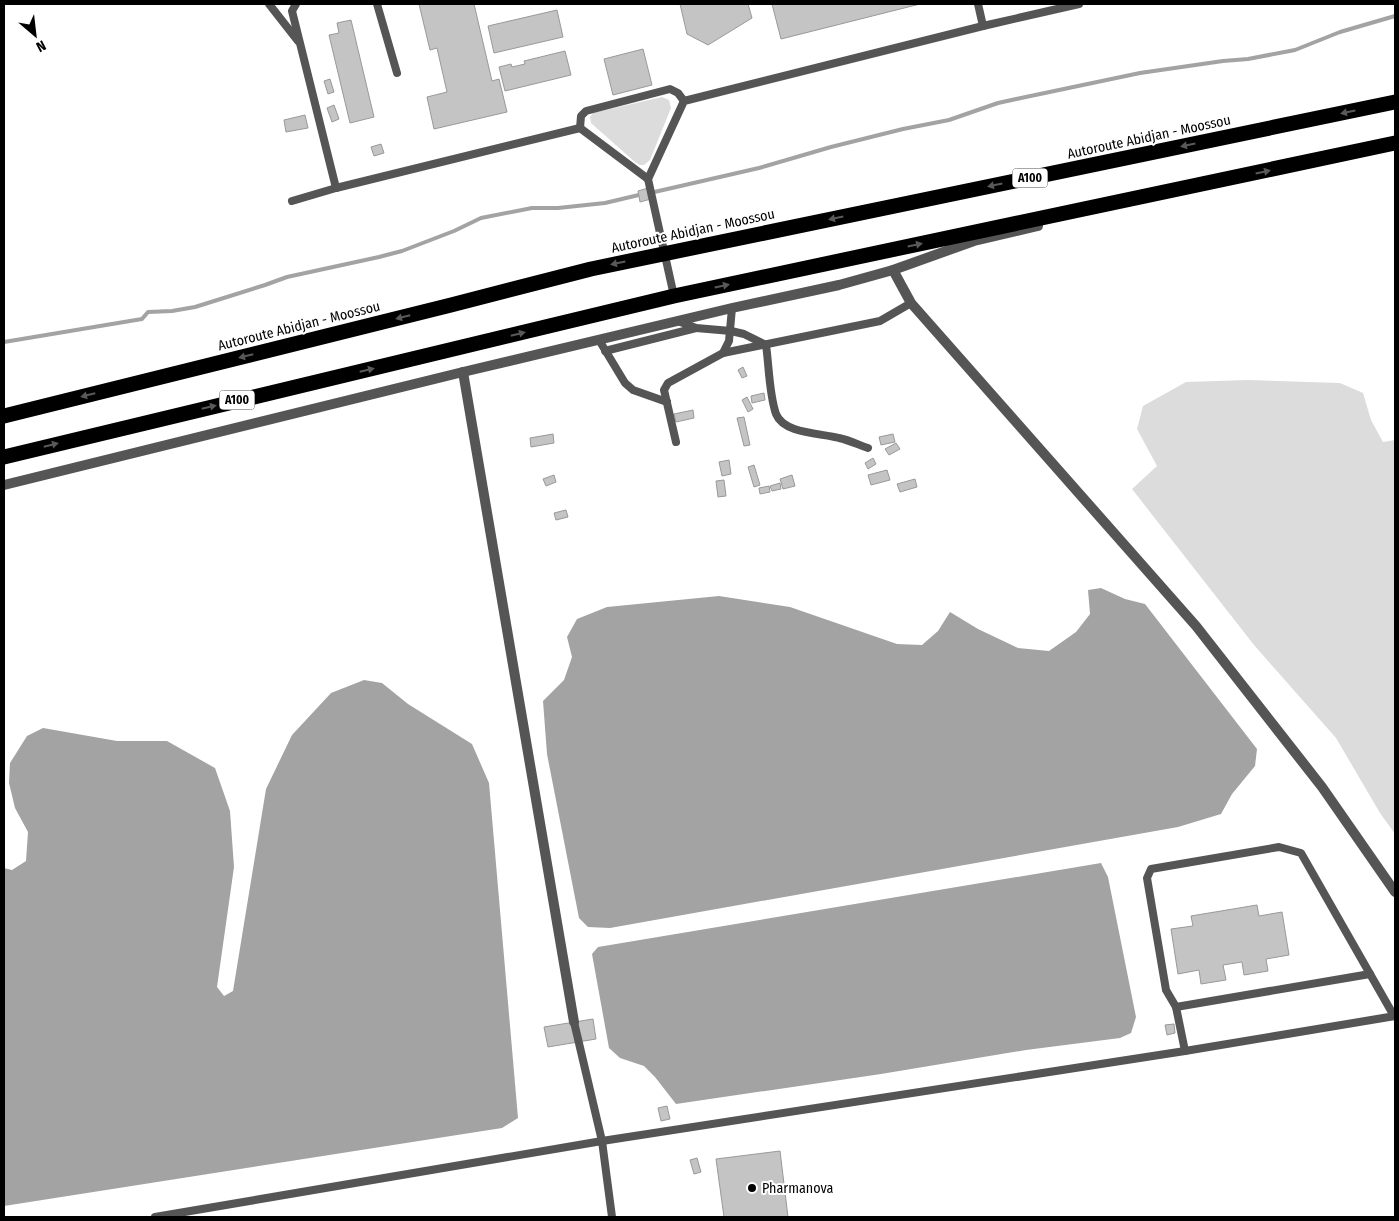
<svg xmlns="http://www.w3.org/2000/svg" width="1399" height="1221" font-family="'Fira Sans Condensed',sans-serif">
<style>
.green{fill:#dcdcdc}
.water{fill:#a3a3a3}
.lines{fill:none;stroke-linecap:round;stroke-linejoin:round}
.stream{stroke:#a3a3a3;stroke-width:4}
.building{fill:#c4c4c4;stroke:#999}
.lane{stroke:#555;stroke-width:8}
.street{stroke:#555;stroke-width:10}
.highway{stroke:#000;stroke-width:15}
.oneway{fill:#595959}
.poi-dot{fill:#000;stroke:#fff;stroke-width:2}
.labels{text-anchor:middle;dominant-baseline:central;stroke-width:4;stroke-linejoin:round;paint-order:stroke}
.shield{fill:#fff;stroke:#4c4c4c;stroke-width:1}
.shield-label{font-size:12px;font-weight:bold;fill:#000}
.street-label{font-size:14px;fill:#000;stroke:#fff}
.poi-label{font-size:14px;fill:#000;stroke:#fff;text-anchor:start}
</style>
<rect width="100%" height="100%" fill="#fff"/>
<g class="green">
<path d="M662,97L669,100L671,108L650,160L644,165H640L635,162L591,123L590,117L593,113Z"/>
<path d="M1248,380L1340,383L1363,393L1371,420L1383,442L1395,440V834L1380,813L1336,738L1254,645L1132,489L1157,466L1137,429L1143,406L1186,382Z"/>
</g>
<g class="water">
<path d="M1101,588L1125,599L1145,604L1257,749L1255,766L1232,794L1221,814L1178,827L610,928L588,927L579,918L547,754L543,701L564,680L572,657L567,637L577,619L607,607L719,596L790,607L897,644L922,645L938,631L950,612L978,629L1018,648L1049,651L1076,632L1090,614L1088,590Z"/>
<path d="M364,680L382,683L408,704L472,744L489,783L518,1118L502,1128L4,1206V868L12,870L26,861L28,832L15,808L9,783L10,763L27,736L43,728L117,741H167L215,768L230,811L234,867L217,987L224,996L233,991L266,789L292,735L331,693Z"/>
<path d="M1101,863L1108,877L1136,1017L1131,1033L1120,1038L1026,1050L881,1074L676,1104L655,1077L644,1066L620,1058L609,1048L592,954L598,947Z"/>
</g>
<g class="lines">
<g class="stream">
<path d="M650,193L759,168L831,147L903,129L949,120L998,103L1021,98L1140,73L1223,61L1248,59L1295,50L1340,32L1395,16"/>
<path d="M4,342L142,319L148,312L172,311L195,307L265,285L287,277L379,257L402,251L454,231L481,218L532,208H558L605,203L643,194"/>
</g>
</g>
<g class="building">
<path d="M419,4H474L492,81L499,79L507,112L434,129L427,97L447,92L437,48L430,50Z"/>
<path d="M680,4H748L752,18L708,45L687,34Z"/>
<path d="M772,4H920L781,39Z"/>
<path d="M557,10L563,37L494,53L488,26Z"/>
<path d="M351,20L374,117L350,123L329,35L339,33L337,23Z"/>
<path d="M643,49L652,85L613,95L604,59Z"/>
<path d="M565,51L571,75L505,91L499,67L511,64L512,67L525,64L524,61Z"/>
<path d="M330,79L334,92L328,94L324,81Z"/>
<path d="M334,105L339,119L332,122L327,108Z"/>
<path d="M305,115L308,128L286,132L284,120Z"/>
<path d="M381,144L384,153L374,156L371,147Z"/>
<path d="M648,188L651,199L640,202L638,191Z"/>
<path d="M743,367L747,376L742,378L738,370Z"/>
<path d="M764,393L765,400L752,403L751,396Z"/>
<path d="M747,397L753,409L748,412L742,400Z"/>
<path d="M693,410L694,418L676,422L674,414Z"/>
<path d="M744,417L750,445L744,446L737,418Z"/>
<path d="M553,434L554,443L531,447L530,438Z"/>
<path d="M893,434L895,442L881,445L879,437Z"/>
<path d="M896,443L900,449L889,455L885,449Z"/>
<path d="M873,458L876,464L868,469L865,463Z"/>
<path d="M729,460L731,474L722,476L719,462Z"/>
<path d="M754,465L760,485L754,487L748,467Z"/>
<path d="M887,470L890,480L871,485L868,475Z"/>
<path d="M554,475L556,482L546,486L543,479Z"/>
<path d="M792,475L795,486L783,489L780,479Z"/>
<path d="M915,479L917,487L900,492L897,484Z"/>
<path d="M724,480L726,496L718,497L716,481Z"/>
<path d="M780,483L781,489L772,491L770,486Z"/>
<path d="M769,486L770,492L760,494L759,488Z"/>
<path d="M566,510L568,517L556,520L554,513Z"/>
<path d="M1257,905L1259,916L1282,912L1289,955L1266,959L1268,971L1244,975L1242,962L1223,965L1226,980L1201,984L1199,970L1178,974L1171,929L1193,926L1191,916Z"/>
<path d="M593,1019L596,1039L548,1047L544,1027Z"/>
<path d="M1174,1024L1175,1033L1167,1035L1165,1025Z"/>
<path d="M667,1106L670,1119L661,1121L658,1108Z"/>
<path d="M780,1151L788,1217H724L716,1159Z"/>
<path d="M697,1158L701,1172L694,1174L690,1160Z"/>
</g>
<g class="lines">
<g class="lane">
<path d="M269,4L298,41"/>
<path d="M296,4L292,11L336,188"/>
<path d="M377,4L397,73"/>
<path d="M978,4L983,26"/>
<path d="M580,128L581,116L586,111L670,89L678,93L684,101"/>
<path d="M580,128L648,179"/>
<path d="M292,201L336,188L580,128"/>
<path d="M674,296L648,179L684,101L983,26L1079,4"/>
<path d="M678,321L696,328L731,331L744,334L766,345C769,365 769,394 776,414C784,434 821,433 839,438C849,440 859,445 868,448"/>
<path d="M599,340L625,383L633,390L667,402"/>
<path d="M605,351L696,328"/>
<path d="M723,353L729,341L732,308"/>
<path d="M676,442L664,390L668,383L723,353L880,321L911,303"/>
<path d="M1176,1007L1370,974"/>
<path d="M574,1022L602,1141L612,1217"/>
<path d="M1185,1051L1176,1007L1166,990L1147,878L1151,869L1279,847L1301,853L1394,1016"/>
<path d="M155,1217L602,1141L1185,1051L1395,1016"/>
</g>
<g class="street">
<path d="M893,270L911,303L1196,626L1322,787L1395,892"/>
<path d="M463,372L574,1022"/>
<path d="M4,485L463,372L732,308L839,285L893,270L974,241L1038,226"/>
</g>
<g class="highway">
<path d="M4,416L451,305L591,269L1395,102"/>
<path d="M4,457L674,296L1395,143"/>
</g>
</g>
<defs><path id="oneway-solid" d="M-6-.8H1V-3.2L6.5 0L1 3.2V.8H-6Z" transform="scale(1.25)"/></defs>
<g class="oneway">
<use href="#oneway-solid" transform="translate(1348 112) rotate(168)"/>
<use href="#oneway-solid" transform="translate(1188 145) rotate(168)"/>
<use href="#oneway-solid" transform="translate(1263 172) rotate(-12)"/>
<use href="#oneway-solid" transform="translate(995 185) rotate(168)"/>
<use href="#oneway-solid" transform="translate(836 218) rotate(168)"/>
<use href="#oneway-solid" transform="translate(915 245) rotate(-12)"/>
<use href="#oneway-solid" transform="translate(618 263) rotate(168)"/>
<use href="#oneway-solid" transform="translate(722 286) rotate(-12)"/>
<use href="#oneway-solid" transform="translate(403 317) rotate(166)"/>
<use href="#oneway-solid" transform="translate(518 334) rotate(-14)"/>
<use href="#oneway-solid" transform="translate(246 356) rotate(166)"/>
<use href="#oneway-solid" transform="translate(367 370) rotate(-13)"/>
<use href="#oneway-solid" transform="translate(88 395) rotate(166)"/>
<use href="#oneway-solid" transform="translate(209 407) rotate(-13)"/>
<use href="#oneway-solid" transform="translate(51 445) rotate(-14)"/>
</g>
<circle class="poi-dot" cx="752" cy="1188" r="5"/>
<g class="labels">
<g class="shield">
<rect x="1012.5" y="168.5" width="35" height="19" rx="4"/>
<rect x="219.5" y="390.5" width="35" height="19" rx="4"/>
</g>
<g class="shield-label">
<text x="1030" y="178">A100</text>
<text x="237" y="400">A100</text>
</g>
<g class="street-label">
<text transform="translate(1149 137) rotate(-12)">Autoroute Abidjan - Moossou</text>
<text transform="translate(693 231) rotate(-12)">Autoroute Abidjan - Moossou</text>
<text transform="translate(299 326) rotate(-14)">Autoroute Abidjan - Moossou</text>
</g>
<g class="poi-label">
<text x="762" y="1188">Pharmanova</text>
</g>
</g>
<rect width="1399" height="1221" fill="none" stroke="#000000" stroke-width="10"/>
<g transform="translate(35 35) rotate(152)" stroke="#ffffff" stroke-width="4" paint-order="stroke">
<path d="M0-4L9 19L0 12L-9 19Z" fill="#000000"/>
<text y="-8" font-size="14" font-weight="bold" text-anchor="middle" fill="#000000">N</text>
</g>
</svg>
